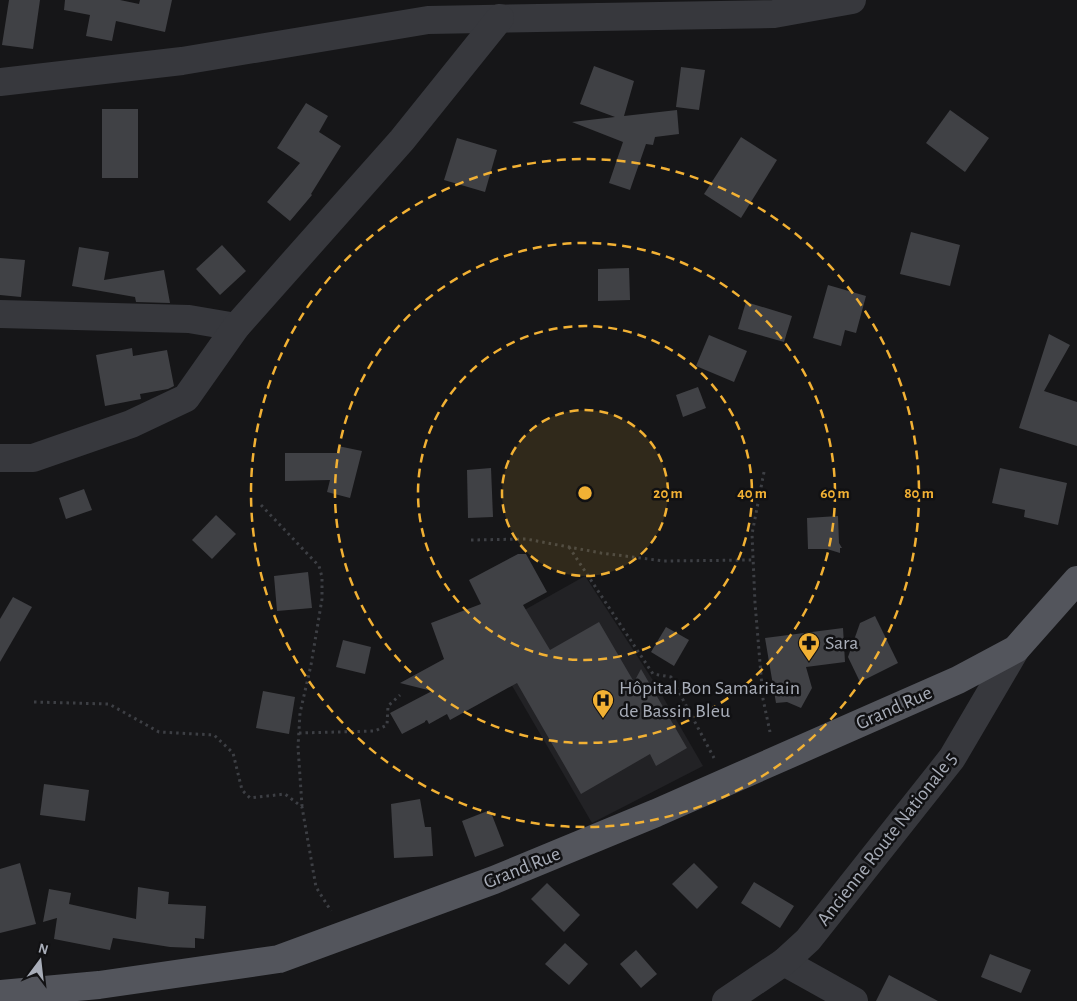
<svg xmlns="http://www.w3.org/2000/svg" width="1077" height="1001" font-family="'Alegreya Sans',sans-serif">
<style>
.built{fill:#222225}
.building{fill:#404145}
.lines{fill:none;stroke-linecap:round;stroke-linejoin:round}
.path{stroke:#3d3f44;stroke-width:3;stroke-dasharray:2.5 4;stroke-linecap:butt}
.minor{stroke:#37383d;stroke-width:28}
.primary{stroke:#53555c;stroke-width:28}
.ring{fill:none;stroke:#f2b134;stroke-width:2.5;stroke-dasharray:9 6}
.labels{text-anchor:middle;dominant-baseline:central;stroke-width:5;stroke-linejoin:round;paint-order:stroke}
.poi-label{font-size:20px;fill:#a8adb8;stroke:#111113;text-anchor:start}
.street-label{font-size:20px;fill:#a8adb8;stroke:#111113}
.centre{fill:#f2b134;stroke:#111113;stroke-width:2.5}
.ring-label{font-size:15px;text-anchor:middle;font-weight:bold;fill:#f2b134;stroke:#111113;stroke-width:5;stroke-linejoin:round;paint-order:stroke}
</style>
<rect width="100%" height="100%" fill="#161618"/>
<path class="built" d="M585,576L656,685L703,766L592,823L482,634Z"/>
<g class="building">
<path d="M9,0H40L33,49L2,45Z"/>
<path d="M65,0H120L139,4L140,0H172L165,32L116,21L112,41L86,36L90,15L64,10Z"/>
<path d="M594,66L634,81L624,116L677,110L679,134L655,137L653,145L646,144L630,190L609,183L623,142L572,122L615,117L580,104Z"/>
<path d="M681,67L705,70L699,110L676,107Z"/>
<path d="M306,103L328,116L319,132L341,146L311,194L312,195L290,221L267,202L300,163L277,148Z"/>
<rect x="102" y="109" width="36" height="69"/>
<path d="M950,110L989,138L965,172L926,143Z"/>
<path d="M741,137L777,160L741,218L704,194Z"/>
<path d="M457,138L497,150L485,192L444,180Z"/>
<path d="M911,232L960,245L950,286L900,274Z"/>
<path d="M222,245L246,271L220,295L196,269Z"/>
<path d="M79,247L109,252L104,280L164,270L170,303L136,302L135,297L72,286Z"/>
<path d="M0,258L25,260L21,297L0,295Z"/>
<path d="M629,268L630,300L598,301V269Z"/>
<path d="M828,285L866,296L856,333L845,330L841,346L813,338Z"/>
<path d="M746,302L792,316L784,342L738,329Z"/>
<path d="M1049,334L1070,345L1044,391L1077,402V446L1019,428Z"/>
<path d="M709,335L747,351L734,382L696,366Z"/>
<path d="M132,348L133,356L167,350L174,386L168,389L140,394L141,399L105,406L96,355Z"/>
<path d="M698,387L706,408L683,417L676,395Z"/>
<path d="M338,446L362,451L350,498L327,492L330,480L285,481V453H337Z"/>
<path d="M491,468L493,517L468,518L467,470Z"/>
<path d="M1000,468L1067,483L1058,525L1024,517L1025,510L992,503Z"/>
<path d="M84,489L92,510L66,519L59,498Z"/>
<path d="M216,515L236,534L212,559L192,540Z"/>
<path d="M838,516L839,543L842,548H840V553L827,549H808L807,518Z"/>
<path d="M518,554H526L547,592L523,605L550,650L599,622L634,682L641,669L687,748L656,766L650,754L581,794L517,683L450,720L447,714L429,724L427,720L425,721V720V722L402,734L390,713L432,691L400,683L444,659L431,623L481,604L469,580Z"/>
<path d="M308,572L312,608L277,611L274,576Z"/>
<path d="M13,597L32,607L0,662V619Z"/>
<path d="M875,616L898,663L860,682L848,657L860,623Z"/>
<path d="M666,627L689,640L674,666L651,652Z"/>
<path d="M843,628L845,662L806,667L812,688L801,708L787,702L776,703L765,638Z"/>
<path d="M343,640L371,647L365,674L336,667Z"/>
<path d="M263,691L295,697L289,734L256,728Z"/>
<path d="M44,784L89,790L85,821L40,815Z"/>
<path d="M420,799L425,827H431L433,856L394,858L391,804Z"/>
<path d="M490,810L504,846L475,857L462,821Z"/>
<path d="M20,863L36,924L0,933V869Z"/>
<path d="M694,863L718,887L697,909L672,884Z"/>
<path d="M754,882L794,906L780,928L741,903Z"/>
<path d="M547,883L580,915L564,932L531,899Z"/>
<path d="M138,887L169,892L168,904L206,906L204,939L195,938V948L170,947L113,938L110,950L54,939L57,918L43,922L49,889L71,893L69,904L136,919Z"/>
<path d="M565,943L588,964L569,985L545,964Z"/>
<path d="M636,950L657,974L641,988L620,964Z"/>
<path d="M990,954L1031,970L1021,993L981,977Z"/>
<path d="M889,975L938,1001H876Z"/>
</g>
<g class="lines">
<g class="path">
<path d="M764,472L752,534L755,603L763,699L770,732"/>
<path d="M261,505L319,566L322,577V599L311,665L300,713L298,747L302,806"/>
<path d="M471,540L526,539L601,553L664,561L753,560"/>
<path d="M569,547L653,674L671,677L714,758"/>
<path d="M34,702L109,704L159,732L214,735L233,753L242,790L250,798L285,794L302,807L316,887L331,911"/>
<path d="M299,733L375,731L387,725L388,706L400,695"/>
</g>
<g class="minor">
<path d="M0,82L182,61L428,20L774,14L852,0"/>
<path d="M0,314L189,319L236,327"/>
<path d="M0,458H33L131,424L186,398L236,327L402,140L500,18"/>
<path d="M784,962L854,1001"/>
<path d="M726,1001L784,962L808,940L952,758L1016,649"/>
</g>
<path class="primary" d="M0,994L99,985L279,959L494,880L656,813L958,680L1016,649L1077,580"/>
</g>
<circle cx="585" cy="493" r="83" fill="#f2b134" fill-opacity=".12"/>
<g class="ring">
<circle cx="585" cy="493" r="83"/>
<circle cx="585" cy="493" r="167"/>
<circle cx="585" cy="493" r="250"/>
<circle cx="585" cy="493" r="334"/>
</g>
<defs>
<g id="pharmacy-pin" transform="scale(1.125)"><path d="M0 17L-7.5 6A9.5 9.5 0 1 1 7.5 6Z" fill="#f2b134" stroke="#111113"/><path d="M-2-6h4v4h4v4h-4v4h-4v-4h-4v-4h4Z" fill="#111"/></g>
<g id="hospital-pin" transform="scale(1.125)"><path d="M0 17L-7.5 6A9.5 9.5 0 1 1 7.5 6Z" fill="#f2b134" stroke="#111113"/><path d="M-5-5h3v3.5h4V-5h3V5h-3V1.5h-4V5h-3Z" fill="#111"/></g>
</defs>
<g fill-rule="evenodd">
<use href="#pharmacy-pin" x="809" y="643"/>
<use href="#hospital-pin" x="603" y="700"/>
</g>
<g class="labels">
<g class="poi-label">
<text x="825" y="643">Sara</text>
<text x="619" y="688">Hôpital Bon Samaritain<tspan x="619" dy="23">de Bassin Bleu</tspan></text>
</g>
<g class="street-label">
<text transform="translate(894 708) rotate(-24)">Grand Rue</text>
<text transform="translate(887 839) rotate(-52)">Ancienne Route Nationale 5</text>
<text transform="translate(522 868) rotate(-22)">Grand Rue</text>
</g>
</g>
<circle cx="585" cy="493" r="8" class="centre"/>
<g class="ring-label">
<text x="668" y="498">20 m</text>
<text x="752" y="498">40 m</text>
<text x="835" y="498">60 m</text>
<text x="919" y="498">80 m</text>
</g>
<g transform="translate(40 961) rotate(15)" stroke="#111113" stroke-width="4" paint-order="stroke">
<path d="M0-4L9 19L0 12L-9 19Z" fill="#a8adb8"/>
<text y="-8" font-size="14" font-weight="bold" text-anchor="middle" fill="#a8adb8">N</text>
</g>
</svg>
